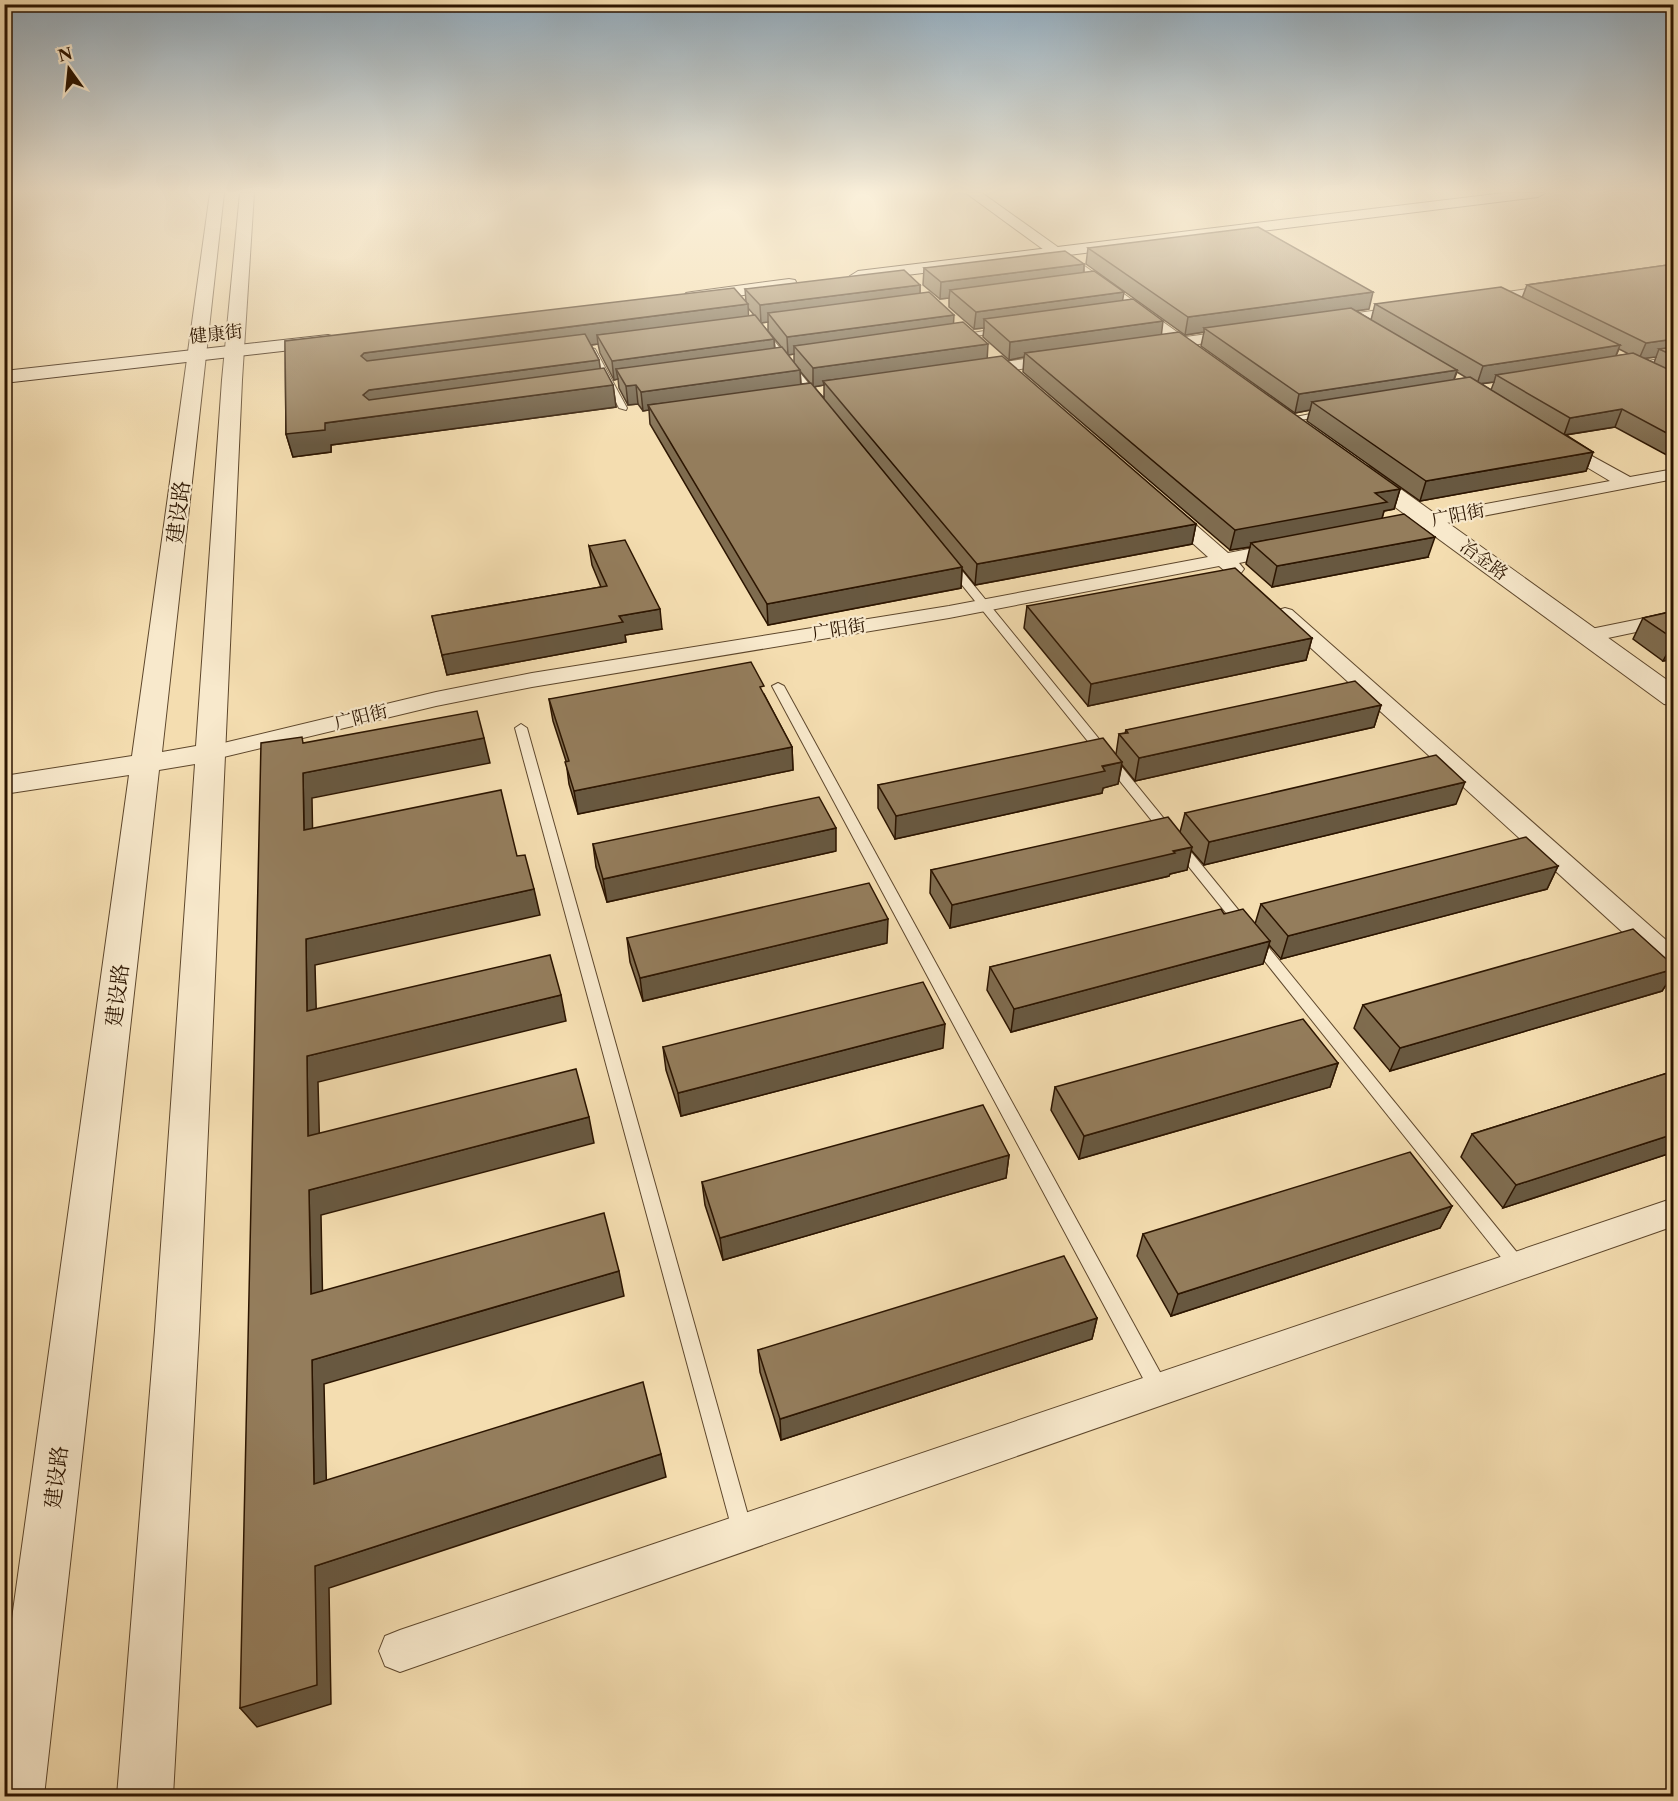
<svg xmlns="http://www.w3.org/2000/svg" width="1678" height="1801" font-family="'Libre Caslon Text','Noto Serif SC',serif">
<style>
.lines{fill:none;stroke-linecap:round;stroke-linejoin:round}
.service-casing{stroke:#5e472c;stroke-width:2}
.minor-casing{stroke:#5e472c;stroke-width:2}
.tertiary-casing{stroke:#5e472c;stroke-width:2}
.secondary-casing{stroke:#2c1500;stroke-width:2}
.service{fill:#f8e9cc;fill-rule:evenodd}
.minor{fill:#f8e9cc;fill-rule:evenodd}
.tertiary{fill:#f8e9cc;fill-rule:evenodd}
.secondary{fill:#f8e9cc;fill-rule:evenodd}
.wall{fill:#7f6c4f;stroke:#2c1500;stroke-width:1.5;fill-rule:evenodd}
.shaded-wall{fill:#685840;stroke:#2c1500;stroke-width:1.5}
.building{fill:#947d5c;stroke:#2c1500;stroke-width:1.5}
.labels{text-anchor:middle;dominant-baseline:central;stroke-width:4.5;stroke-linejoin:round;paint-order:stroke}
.far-street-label{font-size:18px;fill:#2c1500;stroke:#f8e9cc}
.street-label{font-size:21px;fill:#2c1500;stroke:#f8e9cc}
</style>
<rect width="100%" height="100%" fill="#f4ddb0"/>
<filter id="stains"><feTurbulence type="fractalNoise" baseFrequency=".00333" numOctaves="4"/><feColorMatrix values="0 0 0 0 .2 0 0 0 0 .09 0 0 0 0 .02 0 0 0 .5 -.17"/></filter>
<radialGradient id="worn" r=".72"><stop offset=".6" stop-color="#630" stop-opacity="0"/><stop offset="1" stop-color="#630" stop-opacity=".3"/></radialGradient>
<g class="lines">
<g class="service-casing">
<g id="service">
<path d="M1002,328H1005V332L959,338L955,336Z"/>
<path d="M760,331H766L818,395V399H812L760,335Z"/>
<path d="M588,347L595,349L627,408L626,410L619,408L587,349Z"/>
<path d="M1674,356V360L1632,367L1628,365Z"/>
<path d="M1326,411L1330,413L1329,415L1289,422L1285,419Z"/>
<path d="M950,560L954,561L1249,923L1251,926L1249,929H1239L946,565V561Z"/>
<path d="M778,683L784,686L1166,1383L1168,1389L1166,1395L1159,1398L1152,1395L772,686Z"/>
<path d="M521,724L527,728L753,1533L750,1540L743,1543L736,1540L733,1533L515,728Z"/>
<path d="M1256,936L1261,938L1524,1261L1527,1266L1524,1271L1518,1274L1512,1271L1251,944L1249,941L1251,938Z"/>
</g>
</g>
<g class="minor-casing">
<g id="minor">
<path d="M1561,284L1566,285L1568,288L1566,291L1480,304L1473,300L1480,296Z"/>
<path d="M1409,306L1414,307L1416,310L1414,313L1328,325L1321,321L1328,317Z"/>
<path d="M1237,330L1242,331L1244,334L1242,337L1156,351L1148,346L1156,341Z"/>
<path d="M1059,354L1064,356L1067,359L1064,362L978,376L970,371L978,366Z"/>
<path d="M1559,438L1630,477L1674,469V479L1405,531L1398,529L1395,525L1398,521L1405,519L1610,481L1553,447L1550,443L1553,439Z"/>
<path d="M1166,503L1173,505L1228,553L1285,542L1292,544L1295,548L1292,552L1239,563L1244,569L1241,573C1231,576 1227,573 1219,566L949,618L532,687L436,706L211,760L203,758L199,753L203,748L211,746L436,692L532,673L949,606L1208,557L1159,513L1157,509L1159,505Z"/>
<path d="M1285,608L1292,610L1674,947V973L1664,970L1278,618L1275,614L1278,610Z"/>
<path d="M1674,612V624L1589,642L1581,641L1578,636L1581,631Z"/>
<path d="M1674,1198V1226L400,1672L385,1666L379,1651L385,1636L400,1630Z"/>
</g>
</g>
<g class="tertiary-casing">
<g id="tertiary">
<path d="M210,193H224L162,752L196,746L222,380L240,193H254L242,380L199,1330L173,1796H117L155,1330L195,764L159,770L44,1796H4V1676L129,775L4,794V776L132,756Z"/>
<path d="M966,193H982L1215,359L1213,363H1199Z"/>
<path d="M1362,465L1370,467L1674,685V706L1664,704L1354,477L1351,472L1354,467Z"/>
</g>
</g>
<g class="secondary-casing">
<g id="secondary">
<path d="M1504,193H1545L1538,197L858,281L850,276L858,271Z"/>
<path d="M789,279L795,280L797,284L795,288L692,302L686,301L683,297L686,293L692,292Z"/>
<path d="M328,335L335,337L337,341L335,345L4,383V371Z"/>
</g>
</g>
<use href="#service" class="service"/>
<use href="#minor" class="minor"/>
<use href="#tertiary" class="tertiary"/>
<use href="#secondary" class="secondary"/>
</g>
<g class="wall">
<path d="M1088,248L1369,309L1356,311L1371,320L1375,304L1522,298L1527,285L1674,264V459L1615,427L1566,435L1593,452L1586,471L1420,501L1307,421L1310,410L1295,413L1201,346L1204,332L1185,335L1086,264ZM1619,349L1629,354L1616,356ZM1656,357L1654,363L1644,358ZM1457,372L1467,378L1454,380ZM1494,382L1491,390L1481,384Z"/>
<path d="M1084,264V272L1123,301L1161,334L1400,489L1394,509L1384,511L1382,518L1428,557L1272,587L1246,564L1250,547L1230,550L1023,372L1024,357L1009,360L983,337L984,328L974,329L949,307V298L940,299L923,285L924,268Z"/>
<path d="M920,285V293L954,324L987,358L1196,524L1192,544L975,585L962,569L961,588L768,625L650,424L649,410L643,411L638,404L628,405L619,388L618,379L614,380L600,353L598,344L591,345L599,360L600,369L613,385L616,407L331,445V452L293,457L286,434L285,341L746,302L745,289ZM748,308L754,315L748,316ZM768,322V331L788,355L794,354V363L775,348L774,339L761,323ZM800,371L810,383L801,384ZM824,385V398L814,387Z"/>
<path d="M589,546L662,629L625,635L626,642L447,675L432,616L601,587L592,565Z"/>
<path d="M1027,606L1312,638L1306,660L1088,706L1024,628Z"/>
<path d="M1674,611V659L1663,661L1633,639L1643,618Z"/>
<path d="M764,694L792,747L793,770L578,814L569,784L566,761L553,721L549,699Z"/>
<path d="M1381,705L1374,727L1135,781L1122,765L1118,784L1103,788L1102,793L895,839L878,808V785L1116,754L1119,734L1125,733L1126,730Z"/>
<path d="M1456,804L1204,865L1191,850L1187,870L1170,874L1169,876L950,928L930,893L931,870L1180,832L1185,813Z"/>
<path d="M593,844L836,851L607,902L596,867Z"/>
<path d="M1558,866L1547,889L1281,959L1269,945L1263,964L1011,1032L987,990L990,967L1224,914L1255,924L1261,904Z"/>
<path d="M627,938L887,943L643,1001L630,962Z"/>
<path d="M1674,966V973L1662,991L1390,1071L1354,1028L1363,1005Z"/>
<path d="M663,1047L943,1048L681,1116L666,1070Z"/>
<path d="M1338,1063L1330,1087L1079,1159L1051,1110L1055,1087Z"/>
<path d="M1674,1071V1152L1503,1208L1461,1157L1472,1134Z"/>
<path d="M1009,1155L1006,1178L723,1260L705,1205L702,1182Z"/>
<path d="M1452,1206L1440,1228L1171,1316L1137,1256L1143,1234Z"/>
<path d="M1097,1318L1092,1339L781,1440L760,1372L758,1350Z"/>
</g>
<g class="shaded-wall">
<path d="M1084,264L1083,281L950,290L949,298L940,299L941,282Z"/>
<path d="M920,285V302L768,313V322L761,323L760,305Z"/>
<path d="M1124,292L1121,310L984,319V328L974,329L976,312Z"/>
<path d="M1373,292L1369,309L1209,331L1204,328V332L1185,335L1188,317Z"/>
<path d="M748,304L749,324L597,335L598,344L369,374L361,356L364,353Z"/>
<path d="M954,315L953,332L794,346V354L788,355L787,337Z"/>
<path d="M1163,321L1161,338L1025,353L1024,357L1009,360L1010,342Z"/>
<path d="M774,339L775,357L616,369L618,379L614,380L612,361Z"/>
<path d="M1674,339V355L1659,349L1656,357L1639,359L1646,343Z"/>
<path d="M988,344L987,362L823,381L824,385L813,387V368Z"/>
<path d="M1620,345L1613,363L1496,375L1494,382L1477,384L1483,366Z"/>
<path d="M599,360L602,381L374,412L363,395L369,390Z"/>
<path d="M800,370L801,389L648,405L649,410L643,411L641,392Z"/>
<path d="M1457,370L1451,388L1312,402L1310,410L1295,413L1299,394Z"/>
<path d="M4,375L11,390L4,413Z"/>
<path d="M613,385L616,407L331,445V452L293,457L286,434L325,423Z"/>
<path d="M636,385L638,404L628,405L626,386Z"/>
<path d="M1622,409L1615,427L1564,435L1570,418Z"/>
<path d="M1593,452L1586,471L1420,501L1426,481Z"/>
<path d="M1400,489L1394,509L1384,511L1381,522L1251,543L1250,547L1230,550L1235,530L1375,493Z"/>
<path d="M1196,524L1192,544L975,585L977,564Z"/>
<path d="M1435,537L1428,557L1272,587L1277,566Z"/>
<path d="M962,567L961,588L768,625L767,604Z"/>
<path d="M660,609L662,629L625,635L626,642L447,675L442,655L619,616Z"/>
<path d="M1312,638L1306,660L1088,706L1091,684Z"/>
<path d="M1674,641V659L1663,661Z"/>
<path d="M1381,705L1374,727L1135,781L1139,758Z"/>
<path d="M484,738L490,763L312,798L313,856L304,830L303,773Z"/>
<path d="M792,747L793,770L578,814L574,791Z"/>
<path d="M1122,762L1118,784L1103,788L1102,793L895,839L896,816Z"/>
<path d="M1465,782L1456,804L1204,865L1209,842Z"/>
<path d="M836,828V851L607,902L603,879Z"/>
<path d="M1192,847L1187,870L1170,874L1169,876L950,928L952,905Z"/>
<path d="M1558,866L1547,889L1281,959L1288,936Z"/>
<path d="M534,889L540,915L315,965L317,1037L307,1011L306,939Z"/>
<path d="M888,919L887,943L643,1001L640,978Z"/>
<path d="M1270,941L1263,964L1011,1032L1014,1009Z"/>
<path d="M1674,969V973L1662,991L1390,1071L1400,1048Z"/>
<path d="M561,995L566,1021L318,1082L320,1161L308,1136L307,1056Z"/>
<path d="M945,1024L943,1048L681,1116L678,1093Z"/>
<path d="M1338,1063L1330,1087L1079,1159L1084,1136Z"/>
<path d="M589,1117L594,1143L321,1215L323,1319L311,1294L309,1190Z"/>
<path d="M1674,1134V1152L1503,1208L1516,1185Z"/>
<path d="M1009,1155L1006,1178L723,1260L720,1238Z"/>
<path d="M1452,1206L1440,1228L1171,1316L1178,1294Z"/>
<path d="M619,1271L624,1296L324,1384L327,1507L314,1484L312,1360Z"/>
<path d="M1097,1318L1092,1339L781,1440L780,1419Z"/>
<path d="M661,1454L666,1477L329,1588L331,1704L257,1727L240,1708L315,1566Z"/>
</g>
<g class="building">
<path d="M1258,227L1373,292L1188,317L1088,248Z"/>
<path d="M1065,251L1084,264L941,282L924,268Z"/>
<path d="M1674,264V339L1646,343L1527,285Z"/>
<path d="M904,270L920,285L760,305L745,289Z"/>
<path d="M1094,271L1124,292L976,312L950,290Z"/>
<path d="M1501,287L1620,345L1483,366L1375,304Z"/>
<path d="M734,288L748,304L364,353L361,356L367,361L585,334L599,360L369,390L363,395L369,400L604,368L613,385L325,423V430L286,434L285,341Z"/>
<path d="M929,292L954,315L787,337L768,313Z"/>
<path d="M1133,299L1163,321L1010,342L984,319Z"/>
<path d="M1351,308L1457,370L1299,394L1204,328Z"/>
<path d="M755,315L774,339L612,361L597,335Z"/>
<path d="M963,322L988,344L813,368L794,346Z"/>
<path d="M1179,332L1400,489L1375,493L1387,502L1235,530L1025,353Z"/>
<path d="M782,347L800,370L641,392L636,385L626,386L616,369Z"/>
<path d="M1674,347V356L1659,349Z"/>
<path d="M1633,353L1674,372V437L1622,409L1570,418L1496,375Z"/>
<path d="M1002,356L1196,524L977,564L823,381Z"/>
<path d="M1470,377L1593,452L1426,481L1312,402Z"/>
<path d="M811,383L962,567L767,604L648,405Z"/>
<path d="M1404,514L1435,537L1277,566L1251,543Z"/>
<path d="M625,540L660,609L619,616L623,622L442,655L432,616L607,586L589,546Z"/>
<path d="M1235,568L1312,638L1091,684L1027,606Z"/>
<path d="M1674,611V639L1643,618Z"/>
<path d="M751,662L764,686L760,687L792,747L574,791L565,762L569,761L549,699Z"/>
<path d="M1355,681L1381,705L1139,758L1119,734L1128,733L1126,730Z"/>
<path d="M477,711L484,738L303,773L304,830L501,790L517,856L525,855L534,889L306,939L307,1011L550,955L561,995L307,1056L308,1136L576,1069L589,1117L309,1190L311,1294L604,1213L619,1271L312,1360L314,1484L643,1382L661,1454L315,1566L317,1685L240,1708L261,743L302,737L303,743Z"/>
<path d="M1103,738L1122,762L1102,766L1105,771L896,816L878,785Z"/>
<path d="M1436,755L1465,782L1209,842L1185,813Z"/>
<path d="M819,797L836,828L603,879L593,844Z"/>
<path d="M1168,817L1192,847L1173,851L1175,853L952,905L931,870Z"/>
<path d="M1526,837L1558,866L1288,936L1261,904Z"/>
<path d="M869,883L888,919L640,978L627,938Z"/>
<path d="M1221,909L1224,914L1243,909L1270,941L1014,1009L990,967Z"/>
<path d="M1633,929L1674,966V969L1400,1048L1363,1005Z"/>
<path d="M923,982L945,1024L678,1093L663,1047Z"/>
<path d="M1303,1019L1338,1063L1084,1136L1055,1087Z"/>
<path d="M1674,1071V1134L1516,1185L1472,1134Z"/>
<path d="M983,1105L1009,1155L720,1238L702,1182Z"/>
<path d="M1410,1152L1452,1206L1178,1294L1143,1234Z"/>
<path d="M1064,1256L1097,1318L780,1419L758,1350Z"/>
</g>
<linearGradient id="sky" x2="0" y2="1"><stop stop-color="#91a9ba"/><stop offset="0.43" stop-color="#faf0db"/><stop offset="1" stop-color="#faf0db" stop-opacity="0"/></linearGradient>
<rect width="1678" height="445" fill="url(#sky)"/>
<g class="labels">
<g class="far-street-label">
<text transform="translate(216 334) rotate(-6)">健康街</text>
<text transform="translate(1458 515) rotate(-11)">广阳街</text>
<text transform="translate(1484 560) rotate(36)">冶金路</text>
<text transform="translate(839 629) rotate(-9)">广阳街</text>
<text transform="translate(361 717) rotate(-14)">广阳街</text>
</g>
<g class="street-label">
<text transform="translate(178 512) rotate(-83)">建设路</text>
<text transform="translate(117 995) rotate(-83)">建设路</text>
<text transform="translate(56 1477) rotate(-83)">建设路</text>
</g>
</g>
<rect width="1678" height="1801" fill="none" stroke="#f4ddb0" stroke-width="24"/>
<rect x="6" y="6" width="1666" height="1789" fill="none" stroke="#2c1500" stroke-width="3"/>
<rect x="12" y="12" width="1654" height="1777" fill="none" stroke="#2c1500" stroke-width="1.5"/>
<g transform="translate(69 69) rotate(345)" stroke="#f8e9cc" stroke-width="4.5" paint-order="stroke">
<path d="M0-4.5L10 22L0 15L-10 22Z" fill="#2c1500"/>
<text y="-9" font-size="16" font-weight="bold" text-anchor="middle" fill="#2c1500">N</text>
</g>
<rect width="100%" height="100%" filter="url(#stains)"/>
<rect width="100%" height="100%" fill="url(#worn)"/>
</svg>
